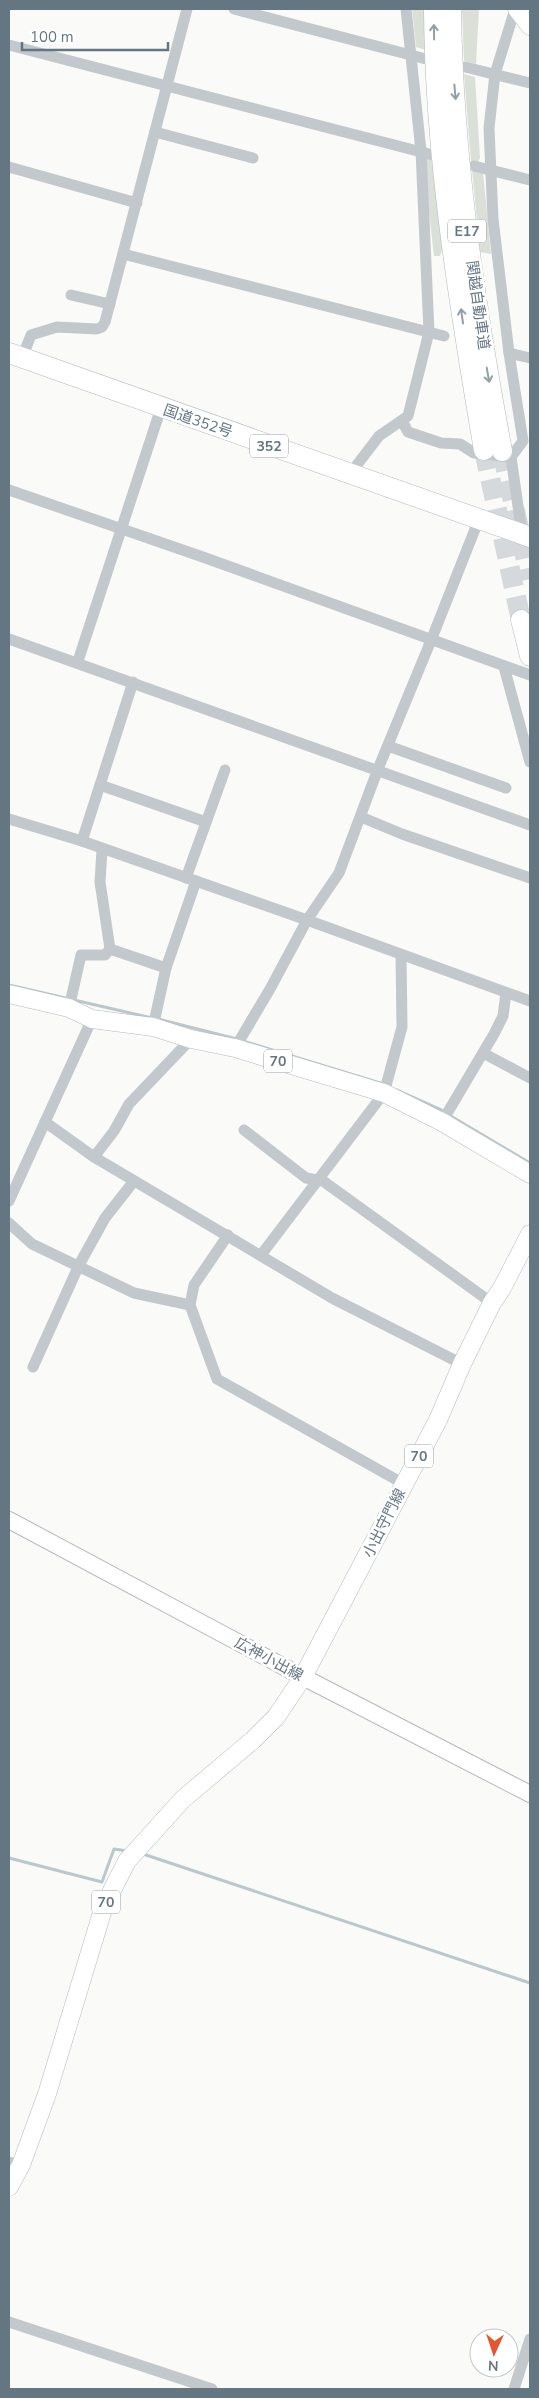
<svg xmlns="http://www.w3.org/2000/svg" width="539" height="2398" font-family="'Nunito Sans','Noto Sans JP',sans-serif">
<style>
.green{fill:#dadfd7}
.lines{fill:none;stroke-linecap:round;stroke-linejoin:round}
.stream{stroke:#bbc7cb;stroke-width:3}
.highway-tunnel{stroke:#d5d9db;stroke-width:20;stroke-dasharray:20 10;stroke-linecap:butt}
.secondary-casing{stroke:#b3babf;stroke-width:18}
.primary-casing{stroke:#b5babe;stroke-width:19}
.highway-casing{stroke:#b4b9bd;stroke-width:21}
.street{stroke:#c3c8cc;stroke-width:11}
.secondary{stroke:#fff;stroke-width:16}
.primary{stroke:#fff;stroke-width:18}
.highway{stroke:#fff;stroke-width:20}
.oneway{stroke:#939fa8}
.labels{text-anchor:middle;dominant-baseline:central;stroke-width:5;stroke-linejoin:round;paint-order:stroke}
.shield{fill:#fff;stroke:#939fa8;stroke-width:1}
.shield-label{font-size:14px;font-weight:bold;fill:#657683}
.street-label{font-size:15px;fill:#657683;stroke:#fff}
</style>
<rect width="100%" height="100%" fill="#fafaf8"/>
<g class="green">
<path d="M412,9H424L426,50L416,47Z"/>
<path d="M462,9H479L476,64L464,61Z"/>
<path d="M464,74L475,77L480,158L478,162H471Z"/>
<path d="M427,158L433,160L442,250L440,256H434L423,159Z"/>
<path d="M472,169L483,172L491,254L480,252Z"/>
</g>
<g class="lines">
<g class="stream">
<path d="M9,985L152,1018"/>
<path d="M158,1019L237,1039"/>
<path d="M243,1041L380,1083"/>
<path d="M397,1090L444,1111"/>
<path d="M449,1115L530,1163"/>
<path d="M143,1854L530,1983"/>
<path d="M9,1858L102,1882L114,1849L127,1851"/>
</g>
<g class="highway-tunnel">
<path d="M484,450L521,620"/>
<path d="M502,451L530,579"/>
</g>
<g class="secondary-casing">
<path id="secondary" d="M9,1520L303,1677L530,1794"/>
</g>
<g class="primary-casing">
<g id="primary">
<path d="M517,9L530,26"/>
<path d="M9,994L69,1008L92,1019L153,1027L191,1039L235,1048L384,1093L442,1122L530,1174"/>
<path d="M9,2187L21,2165L47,2094L104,1906L127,1861L183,1799L253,1740L276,1717L303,1677L438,1420L462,1364L492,1303L502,1288L530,1234"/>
</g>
</g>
<g class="highway-casing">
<g id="highway">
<path d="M434,9C435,157 459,304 484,450"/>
<path d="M451,9C453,157 475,306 502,451"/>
<path d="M9,353L530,537"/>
<path d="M521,620L530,656"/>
</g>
</g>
<g class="street">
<path d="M234,9L426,59"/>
<path d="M9,45L433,155"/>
<path d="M465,67L530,83"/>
<path d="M155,132L253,158"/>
<path d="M474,166L530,180"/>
<path d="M9,167L137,203"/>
<path d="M123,254L444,336"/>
<path d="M71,295L110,304"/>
<path d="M509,353L530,358"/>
<path d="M22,358L31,335L57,327L97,329L102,327L105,322L187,9"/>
<path d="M402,421L408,432L441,443L460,444L474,453L511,457L523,441L509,353L493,219L489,128L495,74L515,9"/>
<path d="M511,457L522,534"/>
<path d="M350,474L379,436L408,416L429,332L421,151L406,9"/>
<path d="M9,490L200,556L530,675"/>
<path d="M9,639L530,825"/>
<path d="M78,661L161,408"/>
<path d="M504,667L530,762"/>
<path d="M388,746L506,788"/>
<path d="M100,785L206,822"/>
<path d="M361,817L402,834L530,878"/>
<path d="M9,819L82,841L307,920L530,1001"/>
<path d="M82,841L133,682"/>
<path d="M102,850L100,882L110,949L166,968"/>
<path d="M186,878L225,770"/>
<path d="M69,1008L81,955H105L110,949"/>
<path d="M153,1027L166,968L196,881"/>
<path d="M235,1048L270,989L307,920L339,873L378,769L432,638L479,519"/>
<path d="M483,1053L530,1078"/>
<path d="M45,1122L94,1157L332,1298L462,1364"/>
<path d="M442,1122L494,1034L503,1016L506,993"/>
<path d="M244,1130L306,1178L323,1181L492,1303"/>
<path d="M94,1157L114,1131L129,1104L191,1039"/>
<path d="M9,1201L92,1019"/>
<path d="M9,1223L32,1244L134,1293L190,1305"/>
<path d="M228,1235L194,1285L190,1305L217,1379L404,1484"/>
<path d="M261,1255L384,1093L402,1027L401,955"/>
<path d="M33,1367L79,1265L105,1218L134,1181"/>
<path d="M9,2162L21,2165"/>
<path d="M9,2322L212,2389"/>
<path d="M514,2389L530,2339"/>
</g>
<use href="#secondary" class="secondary"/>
<use href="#primary" class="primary"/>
<use href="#highway" class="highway"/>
</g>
<defs><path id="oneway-shaft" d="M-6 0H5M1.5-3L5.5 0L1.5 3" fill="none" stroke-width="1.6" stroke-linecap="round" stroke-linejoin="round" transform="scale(1.25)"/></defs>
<g class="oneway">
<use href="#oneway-shaft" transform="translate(434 32) rotate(-91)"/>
<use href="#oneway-shaft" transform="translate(455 92) rotate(85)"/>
<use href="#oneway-shaft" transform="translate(462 316) rotate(-98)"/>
<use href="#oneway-shaft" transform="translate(488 375) rotate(80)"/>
</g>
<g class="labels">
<g class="shield">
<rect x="448" y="219.5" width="38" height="23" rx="4"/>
<rect x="250" y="434.5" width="38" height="23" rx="4"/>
<rect x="264" y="1049.5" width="28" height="23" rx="4"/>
<rect x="405" y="1444.5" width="28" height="23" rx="4"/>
<rect x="92" y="1890.5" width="28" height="23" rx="4"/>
</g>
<g class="shield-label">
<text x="467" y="231">E17</text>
<text x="269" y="446">352</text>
<text x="278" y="1061">70</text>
<text x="419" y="1456">70</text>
<text x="106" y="1902">70</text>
</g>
<g class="street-label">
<text transform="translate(478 305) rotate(82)">関越自動車道</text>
<text transform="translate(198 421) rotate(19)">国道352号</text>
<text transform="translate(384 1523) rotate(-63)">小出守門線</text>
<text transform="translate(269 1659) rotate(28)">広神小出線</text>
</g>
</g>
<rect width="539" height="2398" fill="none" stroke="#657683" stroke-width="20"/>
<g transform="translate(494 2353) rotate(183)"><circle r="24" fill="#ffffff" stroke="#c1c8cd"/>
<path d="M0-4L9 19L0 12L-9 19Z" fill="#e4572e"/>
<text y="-8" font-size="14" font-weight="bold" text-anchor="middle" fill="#657683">N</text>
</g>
<path d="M22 42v8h146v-8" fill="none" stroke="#657683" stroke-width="2.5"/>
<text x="30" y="42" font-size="15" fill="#657683" stroke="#ffffff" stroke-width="4" paint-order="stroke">100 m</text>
</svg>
